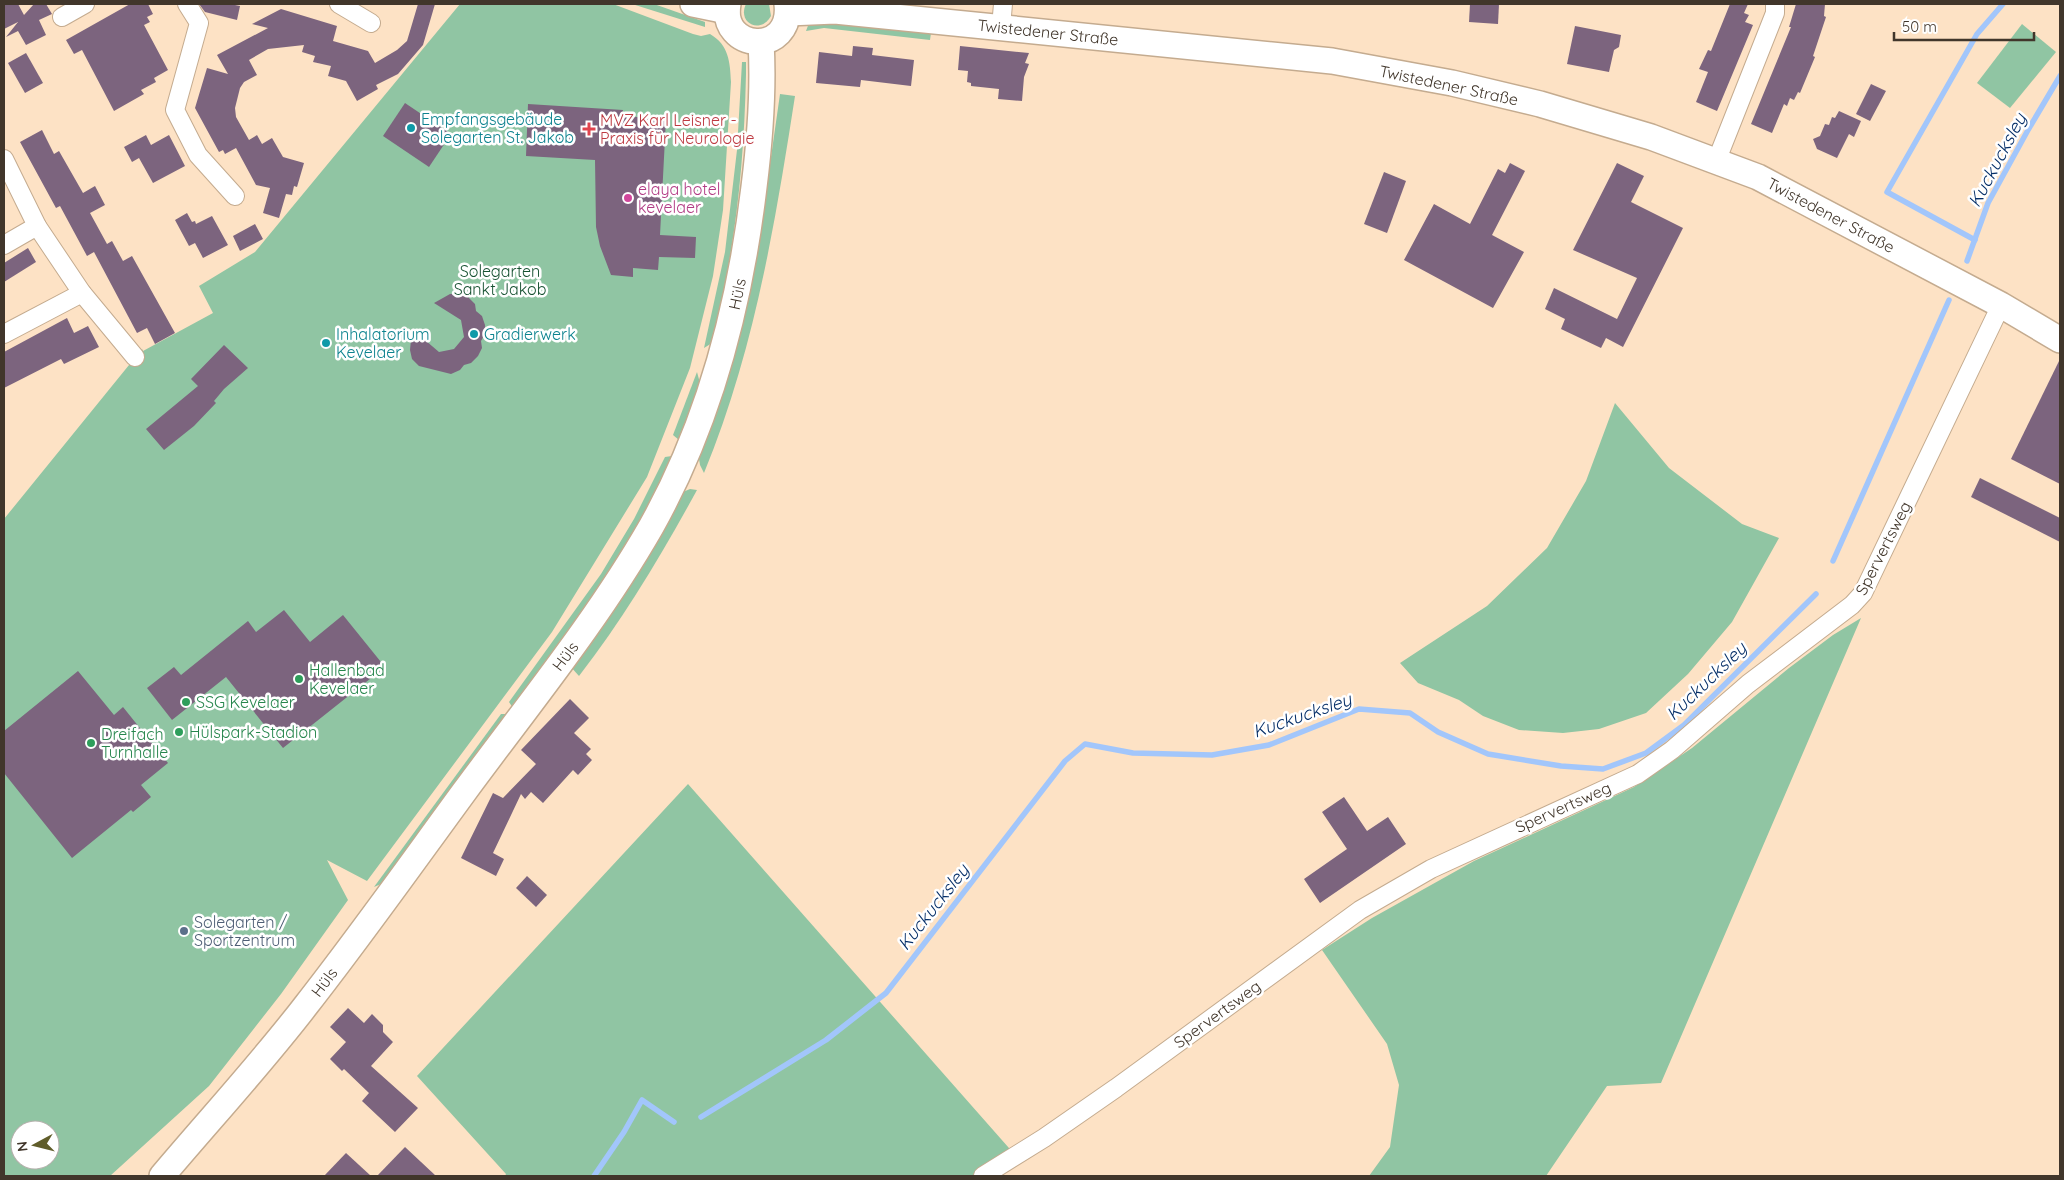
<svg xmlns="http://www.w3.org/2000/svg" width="2064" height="1180" font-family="Quicksand,sans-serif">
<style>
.green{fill:#90c5a3;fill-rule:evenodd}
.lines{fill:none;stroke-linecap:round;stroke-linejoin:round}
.stream{stroke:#a2c6fb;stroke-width:5.5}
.building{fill:#7c647e}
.street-casing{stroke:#c4ab8f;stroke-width:20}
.secondary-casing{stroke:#c4ab8f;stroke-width:28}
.street{stroke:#fff;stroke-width:18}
.secondary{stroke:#fff;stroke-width:25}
.culture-dot{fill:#0f9aa8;stroke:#fff;stroke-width:2}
.health-dot{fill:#e0444e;stroke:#fff;stroke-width:2}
.hotel-dot{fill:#d1479c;stroke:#fff;stroke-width:2}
.leisure-dot{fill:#2e9e5b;stroke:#fff;stroke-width:2}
.service-dot{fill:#5c6f8a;stroke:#fff;stroke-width:2}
.labels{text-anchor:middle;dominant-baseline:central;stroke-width:5;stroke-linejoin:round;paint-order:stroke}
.street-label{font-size:16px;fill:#41362b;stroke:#fff}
.culture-label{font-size:16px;fill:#0d838f;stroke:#fff;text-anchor:start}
.health-label{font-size:16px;fill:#be3a42;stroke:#fff;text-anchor:start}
.hotel-label{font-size:16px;fill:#b23c85;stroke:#fff;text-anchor:start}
.park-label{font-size:16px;fill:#175232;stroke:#fff}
.leisure-label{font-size:16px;fill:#27864d;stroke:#fff;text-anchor:start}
.service-label{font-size:16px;fill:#4e5e75;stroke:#fff;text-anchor:start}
.water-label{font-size:18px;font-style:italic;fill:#062f68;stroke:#fff}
</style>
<rect width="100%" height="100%" fill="#fde2c5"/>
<g class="green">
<path d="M460,4H613L693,34L701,36L710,34C729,45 730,62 731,82L723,210L713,276L690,368L647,477L552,632L367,881L327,860L348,900L281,994L209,1086L110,1176H4V519L142,349L143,351L213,313L199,286L255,252ZM20,1130H50V1160H20Z"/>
<path d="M632,4H654L705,22V27Z"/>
<path d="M746,4H769L771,16C760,35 737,23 746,4Z"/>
<path d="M817,21L931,33L930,40L824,28L806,31L809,23Z"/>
<path d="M2022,24L2056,52L2010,108L1977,83Z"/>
<path d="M742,62H746V74C744,168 735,252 712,343L704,348L725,252L737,150Z"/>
<path d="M780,94L795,96C775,225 754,352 704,473L700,465L698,453L765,199Z"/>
<path d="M697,372L700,383L679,440L673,435Z"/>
<path d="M1615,403L1669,468L1742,524L1779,538L1732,622L1688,674L1646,713L1599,729L1563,733L1519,730L1483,716L1459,700L1418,683L1400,663L1487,606L1547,548L1586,481Z"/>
<path d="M672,456L641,522L606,579L513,708L509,702L601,574L634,519L665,457Z"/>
<path d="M690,489L697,490C662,554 624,618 579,676L570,666L683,492Z"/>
<path d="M1861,618L1661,1083L1607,1086L1546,1176H1369L1390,1147L1399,1085L1387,1044L1322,950L1372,918L1474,861L1634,787L1692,748L1789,668L1833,635Z"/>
<path d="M501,714H509L393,873L381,884L374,887Z"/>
<path d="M688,784L1016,1156L983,1176H505L506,1174L417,1076Z"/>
</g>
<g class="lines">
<g class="stream">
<path d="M1975,240L1887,192L1977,34L2003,4"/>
<path d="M1967,261L1988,203L2028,130L2060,76"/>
<path d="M1833,561L1949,300"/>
<path d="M701,1117L826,1040L886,993L1065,761L1085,744L1133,753L1212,755L1269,745L1359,709L1410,713L1438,732L1488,754L1561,766L1603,769L1646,753L1684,725L1816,594"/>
<path d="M594,1176L624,1132L642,1100L674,1122"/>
</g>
</g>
<g class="building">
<path d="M4,4H18L24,15L34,4H46L52,14L39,20L46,35L26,45L18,31L6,37L18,22L4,29Z"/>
<path d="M130,4H148L153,14L147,17L150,22L144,25L168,70L154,78L156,82L141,90L144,94L114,111L82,50L74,54L66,40Z"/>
<path d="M199,4H230L240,6L237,20L205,12Z"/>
<path d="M418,4H435L423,45L398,74L376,85L378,89L357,101L346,81L328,76L331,66L313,62L315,56L302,52L304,45L268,49L249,60L257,75L244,82L240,88L235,108L236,117L249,140L257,135L262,144L272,138L283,157L304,163L297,187L294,186L292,195L286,194L279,218L263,213L270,188L256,185L236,148L225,154L223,150L219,152L195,108L207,68L228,74L217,55L268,28L252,24L281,9L337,26L333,41L368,51L375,63L397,50L407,41Z"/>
<path d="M1470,4H1499L1498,24L1469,22Z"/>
<path d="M1730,4H1748L1744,13L1749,15L1745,22L1753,25L1717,111L1696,102L1708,72L1699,69L1708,50L1711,51Z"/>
<path d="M1796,4H1825L1824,16L1826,17L1813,56L1815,57L1800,93L1798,92L1794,100L1790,98L1787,106L1784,104L1772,133L1751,124L1791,27H1789Z"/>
<path d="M1575,26L1621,35L1619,47L1614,50L1609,72L1567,64Z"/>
<path d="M853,46L873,48L872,55L914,60L911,86L861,80L860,87L816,83L819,52L852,56Z"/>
<path d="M960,46L1029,53L1025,63L1029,64L1024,77L1022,101L998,99L999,89L971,86V83L967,82L968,71L958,70Z"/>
<path d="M26,53L43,83L25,93L8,63Z"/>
<path d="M1871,84L1886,91L1870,121L1856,114Z"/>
<path d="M405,103L451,134L429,167L383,136Z"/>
<path d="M528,104L623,110L622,116L666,119L660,235L696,237L695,258L659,257L658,270L633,268V277L611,275L600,246L596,227L595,160L526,156Z"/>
<path d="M1839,111L1861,121L1854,137L1849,134L1837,158L1817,149L1813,139L1820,136L1825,124L1829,125L1832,117L1835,118Z"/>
<path d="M42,130L54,154L59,151L83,193L95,186L105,205L90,213L107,244L112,241L123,261L132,256L175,333L155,344L147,328L137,333L94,252L87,256L60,206L56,208L20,142Z"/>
<path d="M146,135L151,145L169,135L185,166L153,183L139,158L132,162L124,147Z"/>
<path d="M1510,163L1525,171L1492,235L1524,252L1493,308L1404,260L1434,204L1470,224L1498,169L1505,173Z"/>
<path d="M1617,163L1644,176L1631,202L1683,228L1623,347L1606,338L1601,348L1561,329L1565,319L1545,309L1554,288L1617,319L1637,278L1573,250Z"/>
<path d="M1384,172L1406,181L1387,233L1364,224Z"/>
<path d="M187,213L192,222L195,221L196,224L212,216L228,245L203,258L195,243L189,246L175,220Z"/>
<path d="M255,224L263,239L240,251L233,236Z"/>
<path d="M28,248L36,262L4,282V263Z"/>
<path d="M460,293L468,297L475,304L476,311L482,316L485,325V334L481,341L482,348L478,356L471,363L464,365L460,370L451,374L419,366L412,359L410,350L412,329L439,352L454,349L464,337L461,320L434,303L450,294Z"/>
<path d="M67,318L74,333L88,326L99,347L64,364L61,359L4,388V352Z"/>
<path d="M224,345L248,368L224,389L214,401L216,403L194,426L164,450L146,429L198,386L191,379Z"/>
<path d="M2060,359V484L2011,459Z"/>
<path d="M1980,478L2060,518V542L1971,497Z"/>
<path d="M284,610L310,642L343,615L385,667L283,748L226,677L172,720L147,688L174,667L181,675L248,621L256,632Z"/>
<path d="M78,671L114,715L123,707L168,763L141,785L151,797L133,812L131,810L72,858L4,773V731Z"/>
<path d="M570,699L589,718L574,733L591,749L586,754L592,760L578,775L573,770L543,803L531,792L525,799L521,794L493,853L504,859L496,876L461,858L493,793L503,798L536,764L521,750Z"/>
<path d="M1344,797L1367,831L1388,817L1406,844L1320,903L1304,879L1347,849L1322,812Z"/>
<path d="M527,876L547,895L536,907L516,888Z"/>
<path d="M348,1008L364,1023L372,1014L383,1025V1032L393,1042L371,1066L418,1108L395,1132L362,1101L369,1093L344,1069L342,1071L330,1059L346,1042L330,1027Z"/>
<path d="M405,1147L436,1176H377Z"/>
<path d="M346,1153L371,1176H324Z"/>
</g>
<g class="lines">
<g class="street-casing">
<g id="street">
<path d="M187,4L199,23L175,110L198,155L235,196"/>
<path d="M339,4L371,23"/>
<path d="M62,17L85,4"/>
<path d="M1001,27L1003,4"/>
<path d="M4,159L37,226L82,293L135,357"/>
<path d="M1716,162L1775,13V4"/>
<path d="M4,245L37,226"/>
<path d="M4,334L82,293"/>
<path d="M983,1176L1044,1138L1116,1088L1360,910L1431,869L1638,774L1672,750L1748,684L1852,605L1863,593L2001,305"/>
</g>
</g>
<g class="secondary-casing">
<g id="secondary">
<path d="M693,4L727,11"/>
<path d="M728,4C719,51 793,57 787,4"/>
<path d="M788,13L835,11L1332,61L1452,83L1540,104L1651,137L1758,177L2001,305L2060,340"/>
<path d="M162,1176C210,1119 261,1064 307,1004C361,935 412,863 464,792C528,705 597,621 651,527C710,422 740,305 754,187C760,139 764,91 761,42"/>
</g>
</g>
<use href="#street" class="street"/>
<use href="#secondary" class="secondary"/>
</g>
<g class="culture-dot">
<circle cx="411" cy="128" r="5"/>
<circle cx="474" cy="334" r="5"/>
<circle cx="326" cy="343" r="5"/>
</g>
<path class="health-dot" d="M586.5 121.5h5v5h5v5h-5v5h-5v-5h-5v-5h5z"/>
<circle class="hotel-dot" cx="628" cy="198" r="5"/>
<g class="leisure-dot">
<circle cx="299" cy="679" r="5"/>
<circle cx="186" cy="702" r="5"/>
<circle cx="179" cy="732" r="5"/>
<circle cx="91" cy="743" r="5"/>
</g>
<circle class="service-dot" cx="184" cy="931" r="5"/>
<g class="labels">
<g class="street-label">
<text transform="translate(1048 32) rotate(6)">Twistedener Straße</text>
<text transform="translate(1449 85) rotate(12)">Twistedener Straße</text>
<text transform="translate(1831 215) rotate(28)">Twistedener Straße</text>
<text transform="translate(737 294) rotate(-78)">Hüls</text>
<text transform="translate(1883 548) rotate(-63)">Spervertsweg</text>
<text transform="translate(565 656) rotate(-53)">Hüls</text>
<text transform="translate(1563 807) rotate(-24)">Spervertsweg</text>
<text transform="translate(324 982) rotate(-53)">Hüls</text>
<text transform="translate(1217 1014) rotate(-36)">Spervertsweg</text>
</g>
<g class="culture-label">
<text x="421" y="119">Empfangsgebäude<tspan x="421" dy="18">Solegarten St. Jakob</tspan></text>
<text x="336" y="334">Inhalatorium<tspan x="336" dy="18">Kevelaer</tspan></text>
<text x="484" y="334">Gradierwerk</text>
</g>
<g class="health-label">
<text x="600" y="120">MVZ Karl Leisner -<tspan x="600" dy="18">Praxis für Neurologie</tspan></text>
</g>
<g class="hotel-label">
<text x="638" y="189">elaya hotel<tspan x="638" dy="18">kevelaer</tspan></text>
</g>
<g class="park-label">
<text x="500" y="271">Solegarten<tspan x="500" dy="18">Sankt Jakob</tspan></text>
</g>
<g class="leisure-label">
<text x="309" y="670">Hallenbad<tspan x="309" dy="18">Kevelaer</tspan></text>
<text x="196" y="702">SSG Kevelaer</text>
<text x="189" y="732">Hülspark-Stadion</text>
<text x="101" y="734">Dreifach<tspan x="101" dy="18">Turnhalle</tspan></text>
</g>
<g class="service-label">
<text x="194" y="922">Solegarten /<tspan x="194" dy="18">Sportzentrum</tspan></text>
</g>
<g class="water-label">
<text transform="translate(1997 160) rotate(-62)">Kuckucksley</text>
<text transform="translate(1706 681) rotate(-44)">Kuckucksley</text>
<text transform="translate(1302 715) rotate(-19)">Kuckucksley</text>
<text transform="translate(933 907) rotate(-52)">Kuckucksley</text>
</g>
</g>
<rect width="2064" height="1180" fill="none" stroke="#41362b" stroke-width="10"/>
<g transform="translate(35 1145) rotate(263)"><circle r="24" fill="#ffffff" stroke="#b3afaa"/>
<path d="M0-4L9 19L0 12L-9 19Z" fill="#605d2a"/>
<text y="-8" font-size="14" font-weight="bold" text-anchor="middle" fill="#41362b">N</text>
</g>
<path d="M1894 32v8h140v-8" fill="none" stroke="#41362b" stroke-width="2.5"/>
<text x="1902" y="32" font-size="15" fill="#41362b" stroke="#ffffff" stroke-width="4" paint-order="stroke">50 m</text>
</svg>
